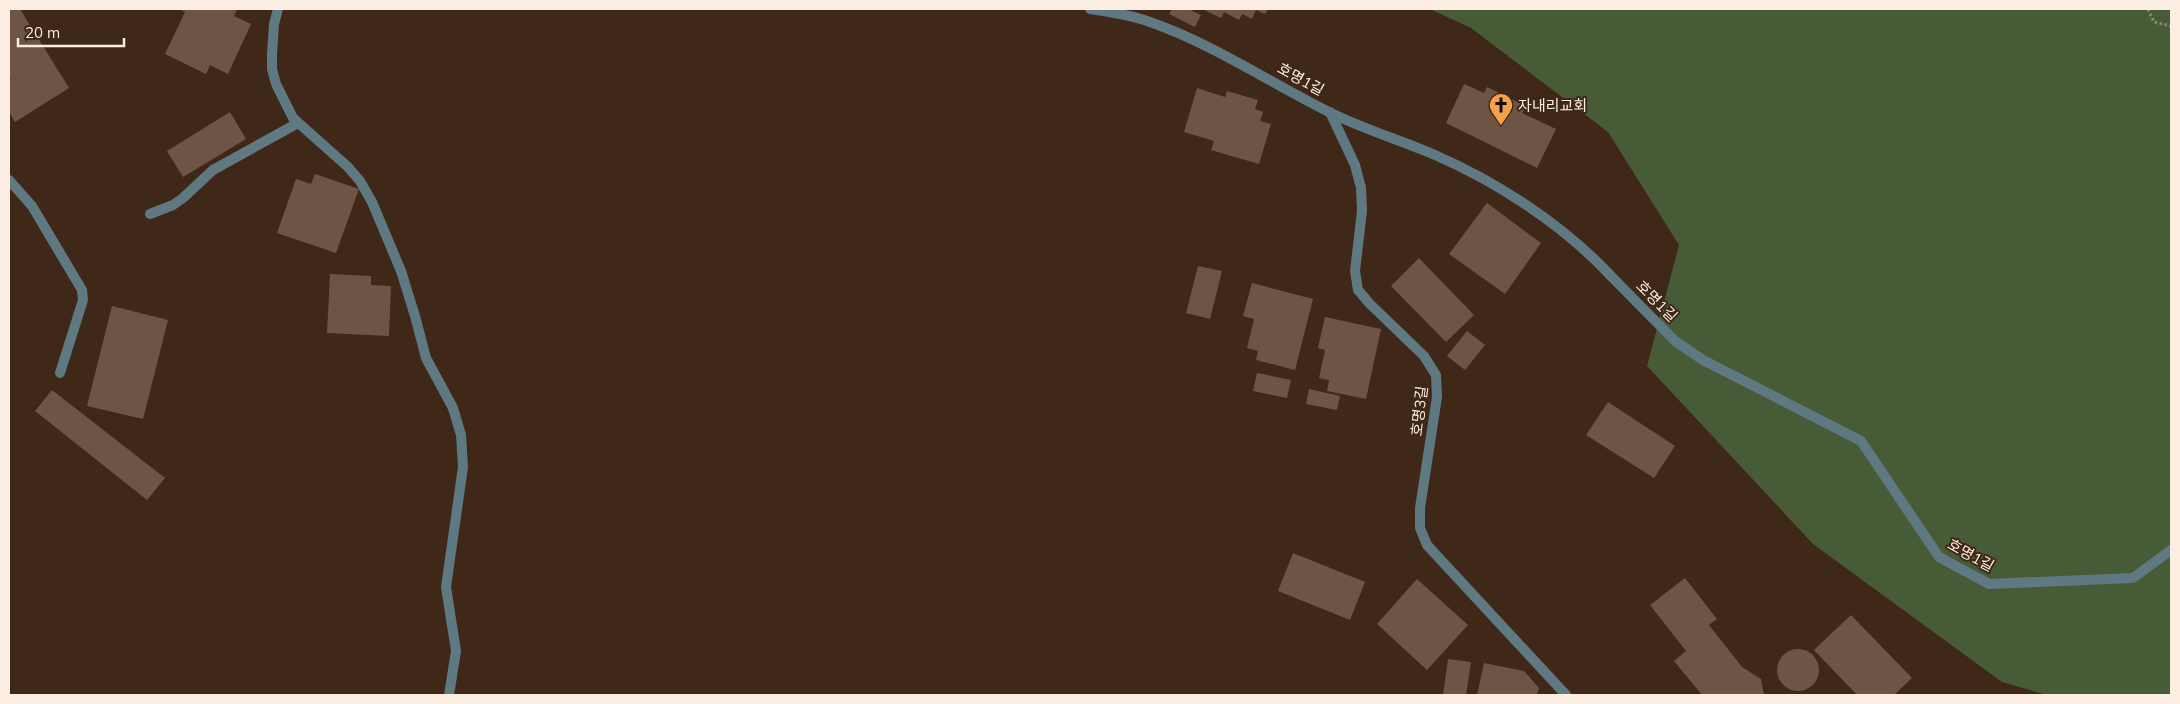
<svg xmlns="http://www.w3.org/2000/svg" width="2180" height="704" font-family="Mulish,'Noto Sans KR',sans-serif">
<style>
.green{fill:#475b37}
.building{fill:#6e5444}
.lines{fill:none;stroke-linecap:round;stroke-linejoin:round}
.path{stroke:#978477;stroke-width:3;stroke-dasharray:2.5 2.5;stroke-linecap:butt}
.lane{stroke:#5e7982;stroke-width:10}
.street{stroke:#5e7982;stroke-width:10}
.labels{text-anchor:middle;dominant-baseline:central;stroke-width:4;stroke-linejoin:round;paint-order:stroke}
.street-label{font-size:15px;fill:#fcede3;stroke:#3f2818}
.poi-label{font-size:15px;fill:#fcede3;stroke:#3f2818;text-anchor:start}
</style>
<rect width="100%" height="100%" fill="#3f2818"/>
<path class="green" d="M1430,9H2171V695H2047L2002,682L1813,544L1647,366L1679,245L1608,132L1471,28Z"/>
<g class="building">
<path d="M9,9H20L69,88L15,122L9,112V82L11,80L9,76Z"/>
<path d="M178,9H237L234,16L251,24L228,74L210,65L206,74L165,54L185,12Z"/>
<path d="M1172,9H1188L1201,15L1195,27L1169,14Z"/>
<path d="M1202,9H1268L1265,14L1256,10L1252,19L1242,14L1239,20L1224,12L1221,18Z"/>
<path d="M1464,84L1484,93L1487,87L1526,106L1522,113L1556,129L1537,168L1446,123Z"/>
<path d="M1197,88L1225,97L1227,91L1258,100L1255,109L1263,112L1260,121L1271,124L1259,164L1211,150L1214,141L1184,132Z"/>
<path d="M230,112L246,139L183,177L167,151Z"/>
<path d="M315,174L359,189L336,253L277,233L296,179L311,184Z"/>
<path d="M1487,203L1541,243L1505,294L1449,254Z"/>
<path d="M1419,258L1474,315L1446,342L1391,286Z"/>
<path d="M1198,266L1222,271L1210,319L1186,313Z"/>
<path d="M330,274L371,276V285L391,286L389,336L327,333Z"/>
<path d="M1252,283L1313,299L1295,370L1256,360L1258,351L1247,348L1254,319L1243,316Z"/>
<path d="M112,306L168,320L143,419L87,406Z"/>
<path d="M1325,317L1381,329L1366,399L1327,391L1329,380L1319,378L1325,350L1318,348Z"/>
<path d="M1467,331L1485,345L1465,370L1447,356Z"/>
<path d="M1257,373L1291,380L1287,398L1253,391Z"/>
<path d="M1309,389L1340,396L1337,410L1306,404Z"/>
<path d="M52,390L165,478L147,500L35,411Z"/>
<path d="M1608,402L1675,446L1654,478L1586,435Z"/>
<path d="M1293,553L1365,582L1350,620L1278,591Z"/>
<path d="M1685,578L1717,619L1709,625L1742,667L1761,679L1764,695H1702L1674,661L1686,651L1650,605Z"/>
<path d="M1417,579L1468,625L1427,670L1377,624Z"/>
<path d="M1851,615L1912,678L1894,695H1857L1814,650Z"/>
<circle cx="1798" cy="670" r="21"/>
<path d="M1448,659L1471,662L1466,695H1443Z"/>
<path d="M1484,663L1524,671L1539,688L1537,695H1477Z"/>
</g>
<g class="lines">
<path class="path" d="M2148,9L2154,22L2171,26"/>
<g class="lane">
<path d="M278,9L274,24L272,54V69L276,84L293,118L348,167L360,181L372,202L401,271L415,316L426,358L453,408L461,435L463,467L446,587L456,651L449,695"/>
<path d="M9,180L32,206L82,290L83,300L60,373"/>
<path d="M150,214L173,205L183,198L213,170L298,123"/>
<path d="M1609,274L1675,341L1703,360L1861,441L1939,557L1989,584L2133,578L2171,550"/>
</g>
<g class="street">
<path d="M1090,9C1110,12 1131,15 1150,22C1213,44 1269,82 1329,112C1363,129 1400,140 1435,155C1497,182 1562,224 1609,274"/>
<path d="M1330,112L1355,165L1361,188L1362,211L1355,271L1358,290L1370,304L1424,356L1436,375L1437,397L1420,508V528L1427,545L1566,695"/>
</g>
</g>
<defs>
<g id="church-pin" transform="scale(1.25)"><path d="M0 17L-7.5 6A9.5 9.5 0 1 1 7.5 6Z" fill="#f8a04b" stroke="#3f2818"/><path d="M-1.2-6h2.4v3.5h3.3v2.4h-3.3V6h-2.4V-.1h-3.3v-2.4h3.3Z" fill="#111"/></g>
</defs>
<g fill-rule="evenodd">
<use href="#church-pin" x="1501" y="105"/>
</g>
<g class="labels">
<g class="street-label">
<text transform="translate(1301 79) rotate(29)">호명1길</text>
<text transform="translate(1657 301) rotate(45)">호명1길</text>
<text transform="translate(1419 411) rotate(-83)">호명3길</text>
<text transform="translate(1971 555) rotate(29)">호명1길</text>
</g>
<g class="poi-label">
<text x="1518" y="105">자내리교회</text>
</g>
</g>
<rect width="2180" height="704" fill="none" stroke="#fcede3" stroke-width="20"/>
<path d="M18 38v8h106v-8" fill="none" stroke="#fcede3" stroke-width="2.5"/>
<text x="25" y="38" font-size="15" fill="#fcede3" stroke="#3f2818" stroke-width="4" paint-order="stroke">20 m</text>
</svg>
